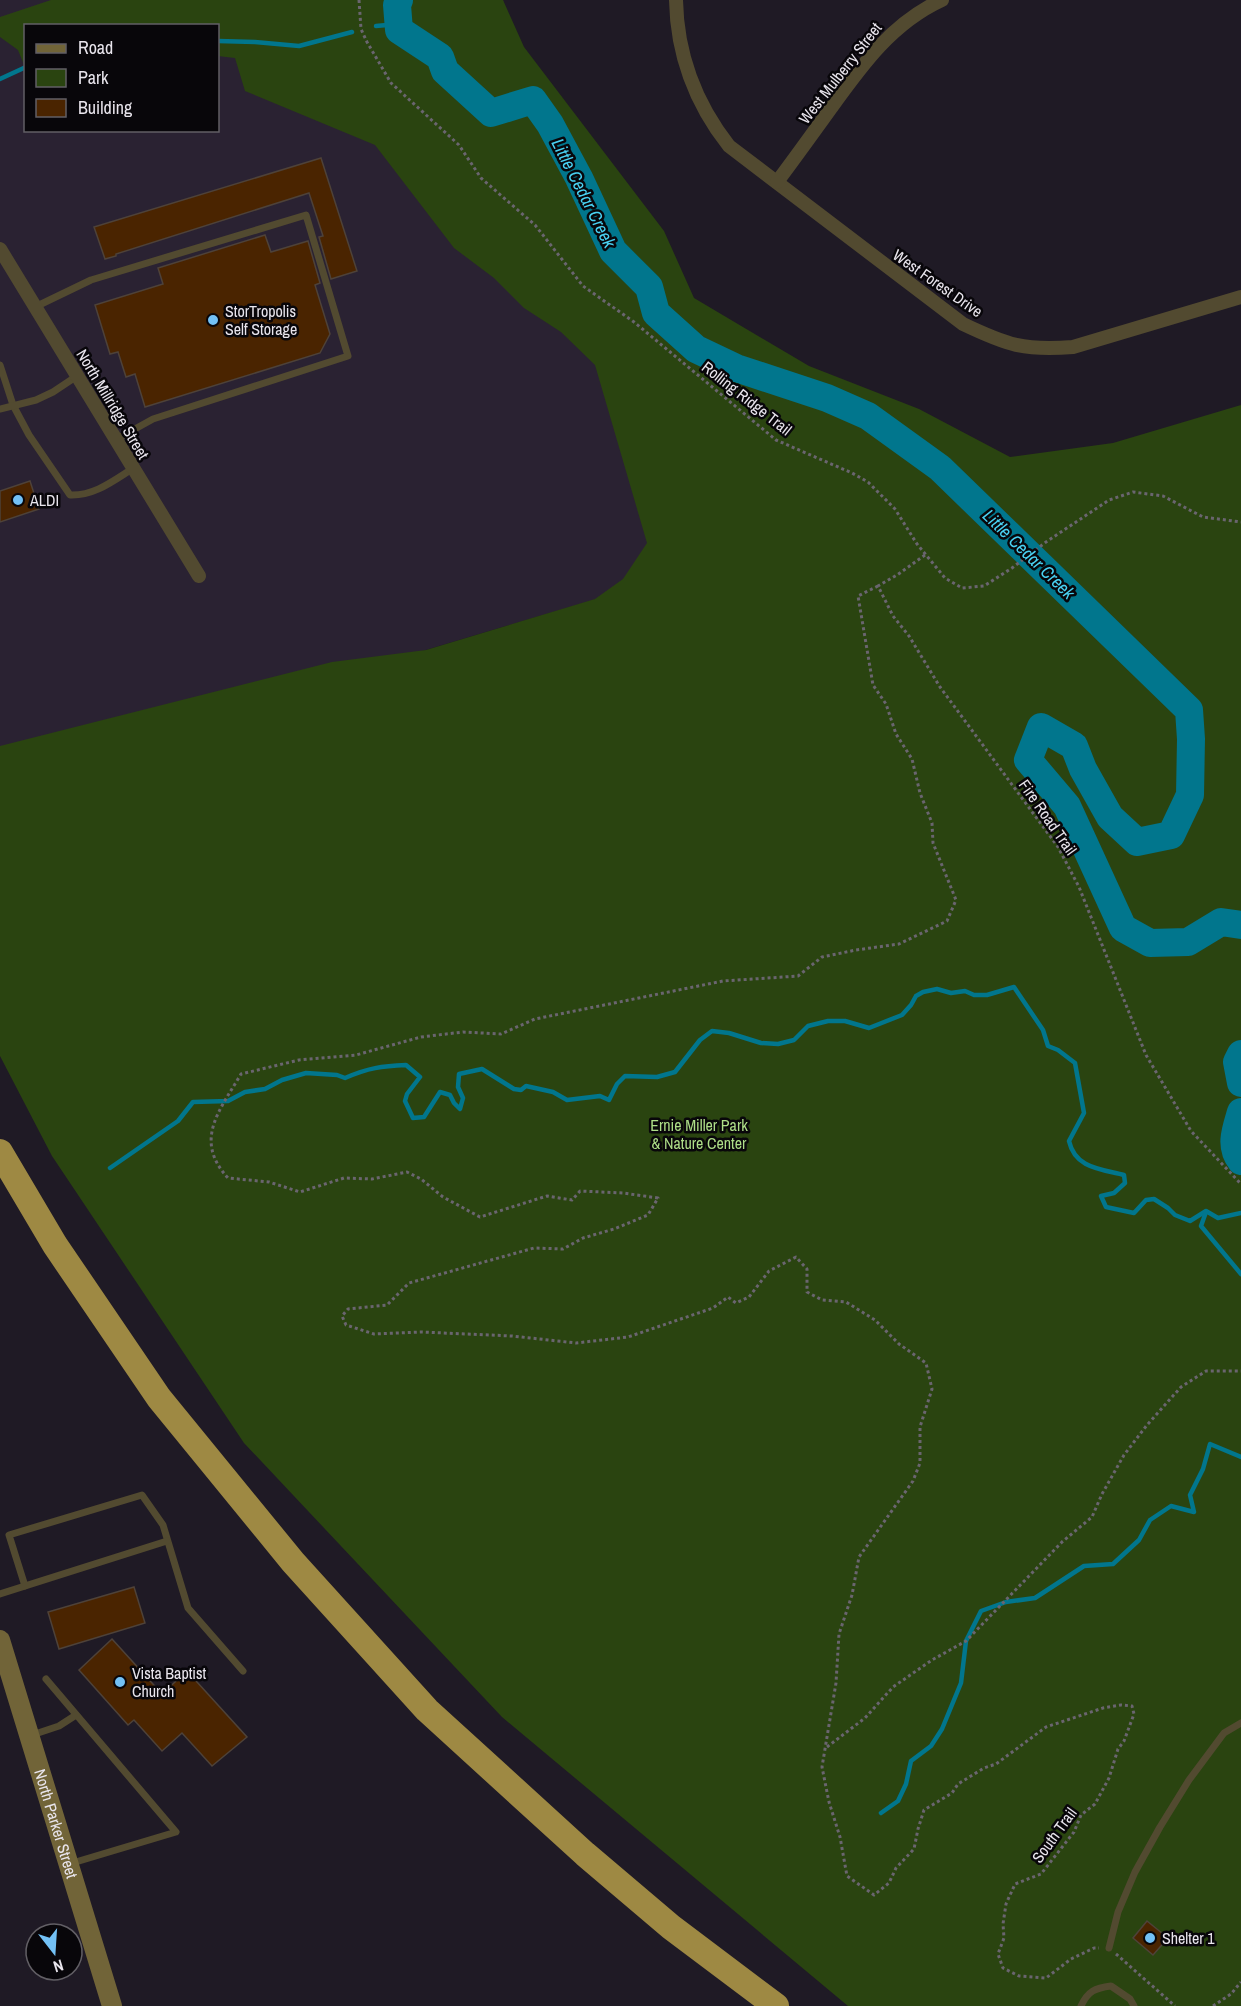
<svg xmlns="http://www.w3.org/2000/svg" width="1241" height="2006" font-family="'Archivo Narrow',sans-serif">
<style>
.built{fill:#2a2232;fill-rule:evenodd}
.green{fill:#2a4410}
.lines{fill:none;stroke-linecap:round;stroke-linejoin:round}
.stream{stroke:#01768d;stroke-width:4.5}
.river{stroke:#01768d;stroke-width:28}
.building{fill:#4a2400;stroke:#4e4239;stroke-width:1.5}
.path{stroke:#6a656f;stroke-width:3;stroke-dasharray:3 3;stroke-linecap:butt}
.lane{stroke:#524a30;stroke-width:7}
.street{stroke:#524a30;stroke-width:14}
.secondary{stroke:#716438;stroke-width:20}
.highway{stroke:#9e8943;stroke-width:26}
.poi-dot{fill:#73c1f6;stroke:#08060a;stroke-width:2}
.labels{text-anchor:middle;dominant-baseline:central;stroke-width:5;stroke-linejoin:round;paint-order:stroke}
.street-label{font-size:16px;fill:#e9e5ed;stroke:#08060a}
.poi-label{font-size:16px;fill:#e9e5ed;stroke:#08060a;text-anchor:start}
.park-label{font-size:16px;fill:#aede88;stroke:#08060a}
.water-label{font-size:18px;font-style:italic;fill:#49d1f2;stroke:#08060a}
</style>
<rect width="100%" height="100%" fill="#1f1a25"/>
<path class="built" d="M0,0H503L677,575L0,777ZM26,26H218V130H26Z"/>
<path class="green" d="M51,0H503L524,47L664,231L694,298L809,366L919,409L1010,457L1113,443L1241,405V2006H848L502,1717L244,1443L52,1156L0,1056V746L332,662L426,650L595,599L623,579L647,543L595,365L561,332L524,308L494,278L454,248L375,145L245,91L235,58L218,56V26H26L25,67L18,50L0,37V17Z"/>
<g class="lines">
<g class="stream">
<path d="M376,26L387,25L399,30"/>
<path d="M218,41L255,42L299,46L352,32"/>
<path d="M0,79L26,67"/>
<path d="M110,1168L178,1121L193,1102L228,1101L245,1092L265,1089L282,1080L306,1073L337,1075L345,1078C368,1068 382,1066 406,1065L420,1077L407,1094L405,1101L413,1118L424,1117L440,1092L450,1095L454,1103L460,1109L463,1098L458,1087L459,1074L482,1069L514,1089L521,1090L526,1086L553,1092L567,1100L600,1096L609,1100L617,1084L625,1076L657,1077L675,1072L700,1040L712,1031L729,1033L761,1043L778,1044L794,1040L808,1026L828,1021H845L869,1028L902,1015L911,1005L916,996L923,992L937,989L951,993L965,991L974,995H987L1014,987L1043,1030L1048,1046L1058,1050L1075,1063L1084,1113L1069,1141C1075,1168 1100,1169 1124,1175L1125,1183L1114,1193L1101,1196L1106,1207L1134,1213L1146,1200L1154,1199L1168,1208L1175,1215L1190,1221L1206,1211L1218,1218L1241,1213"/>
<path d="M1206,1212L1201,1226L1241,1274"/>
<path d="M881,1813L898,1801L906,1784L911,1761L931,1746L942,1729L961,1683L966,1641L981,1611L1006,1602L1035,1598L1084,1566L1113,1564L1139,1540L1150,1520L1171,1506L1194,1512L1190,1495L1203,1469L1210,1444L1241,1457"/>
</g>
<g class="river">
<path d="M399,0L397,5L399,30L440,57L445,71L491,113L533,100L550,124L579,178L613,251L649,287L656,313L696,349L736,368L827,398L868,416L940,468L1189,710L1191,739L1190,795L1171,835L1137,842L1110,817L1083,769L1074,746L1041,727L1028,760L1067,806L1123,928L1150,943L1188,942L1221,922L1241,925"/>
<path d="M1241,1054L1237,1062L1241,1083"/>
<path d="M1241,1112C1236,1129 1229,1146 1241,1161"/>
</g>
</g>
<g class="building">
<path d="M321,158L357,271L331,279L319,237L323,236L309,193L116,254V256L105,259L94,227Z"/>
<path d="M265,235L271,252L308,241L320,283L315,285L330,334L320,353L145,407L135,374L126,377L118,352L110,354L95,305L163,284L158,268Z"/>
<path d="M30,481L39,509L0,522V491Z"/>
<path d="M134,1587L145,1623L59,1649L48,1612Z"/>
<path d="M112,1639L162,1694L187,1671L247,1737L212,1766L182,1733L162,1751L134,1720L128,1725L79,1670Z"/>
<path d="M1147,1921L1168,1938L1153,1955L1133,1938Z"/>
</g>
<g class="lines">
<g class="path">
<path d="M359,0L361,29L367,42L391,83L459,145L481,178L535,225L583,286L634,322L776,440L852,473L868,482L895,509L917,544L945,578L962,588L984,586L1012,568L1046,542L1109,500L1133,492L1163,496L1203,517L1241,522"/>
<path d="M925,555L897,575L878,586L893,616L909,636L940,687L1058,847L1079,887L1146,1055L1191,1131L1241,1184"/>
<path d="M878,586L858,596L873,685L886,704L896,734L912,759L920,793L932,823L933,843L956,900L947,921L899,944L856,950L822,957L798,976L723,981L535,1019L501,1034L463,1032L421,1037L356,1055L299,1060L241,1074C220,1110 193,1140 228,1178L269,1182L300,1192L344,1178L372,1179L407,1172L421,1179L443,1197L480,1217L547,1196L572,1200L580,1191L623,1193L658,1198L648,1215L614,1229L583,1238L563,1249L534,1248L409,1283L387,1305L348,1309L342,1316L346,1325L374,1334L421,1332L512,1336L576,1343L628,1337L713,1308L728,1297L736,1303L749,1297L769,1271L796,1257L807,1269V1292L822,1300L846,1302L875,1320L899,1344L926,1363L932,1389L920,1427V1463L913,1481L859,1557L852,1595L839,1634L836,1683L822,1767L829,1802L840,1837L847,1876L874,1895L889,1883L896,1868L914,1849L918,1829L924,1810L952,1793L958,1784L984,1768L996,1764L1046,1727L1103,1708L1121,1705L1132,1706L1134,1714L1124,1741L1118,1749L1109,1778L1095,1804L1081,1815L1074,1832L1041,1874L1015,1884L1006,1904L1003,1924L1004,1938L998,1954L1003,1968L1019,1976L1046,1978L1071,1959L1094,1948H1099"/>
<path d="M827,1747L865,1718L893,1687L932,1660L966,1641L1062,1542L1092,1517L1102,1494L1124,1455L1147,1425L1181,1387L1206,1371H1241"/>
<path d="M1116,1954L1175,2006"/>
<path d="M1213,2006L1231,1994L1241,1982"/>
</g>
<g class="lane">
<path d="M35,307L91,280L306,215L348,356L153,419L115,440"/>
<path d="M0,365L13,405L29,435L70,495C94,496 113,481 132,469"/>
<path d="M0,409L36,400L53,392L77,376"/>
<path d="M25,1586L9,1535L142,1495L163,1525L188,1608L243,1671"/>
<path d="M0,1594L167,1541"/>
<path d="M46,1679L176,1832L69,1864"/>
<path d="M32,1735L59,1726L76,1715"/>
<path d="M1109,1948L1118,1912L1135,1872L1160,1827L1189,1780L1224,1733L1241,1723"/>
<path d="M1081,2006C1088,1991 1095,1988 1111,1986L1130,1999L1134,2006"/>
</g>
<g class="street">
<path d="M676,0C677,54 696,104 729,146L963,324C1007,345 1024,351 1073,347L1241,297"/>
<path d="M777,182C795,158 813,133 831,108C862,65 892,23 942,0"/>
<path d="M0,249L199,576"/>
</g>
<path class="secondary" id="s1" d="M0,1640L112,2006"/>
<path class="highway" d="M0,1152L55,1245L159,1398L293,1562L427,1710L585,1854L671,1927L776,2006"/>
</g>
<g class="poi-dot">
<circle cx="213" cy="320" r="6"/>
<circle cx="18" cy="500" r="6"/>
<circle cx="120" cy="1682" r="6"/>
<circle cx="1150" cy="1938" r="6"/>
</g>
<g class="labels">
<g class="street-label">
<text transform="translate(840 73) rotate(-52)">West Mulberry Street</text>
<text transform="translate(938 283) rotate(35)">West Forest Drive</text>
<text transform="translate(747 398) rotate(38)">Rolling Ridge Trail</text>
<text transform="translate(113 404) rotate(59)">North Millridge Street</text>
<text transform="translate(1048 817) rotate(55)">Fire Road Trail</text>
<text stroke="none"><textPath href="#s1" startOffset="192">North Parker Street</textPath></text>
<text transform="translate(1054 1835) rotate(-54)">South Trail</text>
</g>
<g class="poi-label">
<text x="225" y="311">StorTropolis<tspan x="225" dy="18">Self Storage</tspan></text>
<text x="30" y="500">ALDI</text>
<text x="132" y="1673">Vista Baptist<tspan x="132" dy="18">Church</tspan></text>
<text x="1162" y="1938">Shelter 1</text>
</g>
<g class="park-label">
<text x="699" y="1125">Ernie Miller Park<tspan x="699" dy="18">&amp; Nature Center</tspan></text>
</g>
<g class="water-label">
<text transform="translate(584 193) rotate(63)">Little Cedar Creek</text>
<text transform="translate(1029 554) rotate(44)">Little Cedar Creek</text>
</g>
</g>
<rect x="24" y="24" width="195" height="108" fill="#08060a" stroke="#625f65" stroke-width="1.5"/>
<rect x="36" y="44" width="30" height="9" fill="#716438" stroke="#625f65" stroke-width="1.5"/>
<text x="78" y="54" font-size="18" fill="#e9e5ed">Road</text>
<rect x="36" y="69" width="30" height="18" fill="#2a4410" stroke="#625f65" stroke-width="1.5"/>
<text x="78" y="84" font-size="18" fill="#e9e5ed">Park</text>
<rect x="36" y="99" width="30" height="18" fill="#4a2400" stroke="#625f65" stroke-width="1.5"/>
<text x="78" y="114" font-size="18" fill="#e9e5ed">Building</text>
<g transform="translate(54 1952) rotate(163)"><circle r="28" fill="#08060a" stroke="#625f65" stroke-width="1.5"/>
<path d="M0-4.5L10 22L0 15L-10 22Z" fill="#73c1f6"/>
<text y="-9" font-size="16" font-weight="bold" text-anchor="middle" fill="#e9e5ed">N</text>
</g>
</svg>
